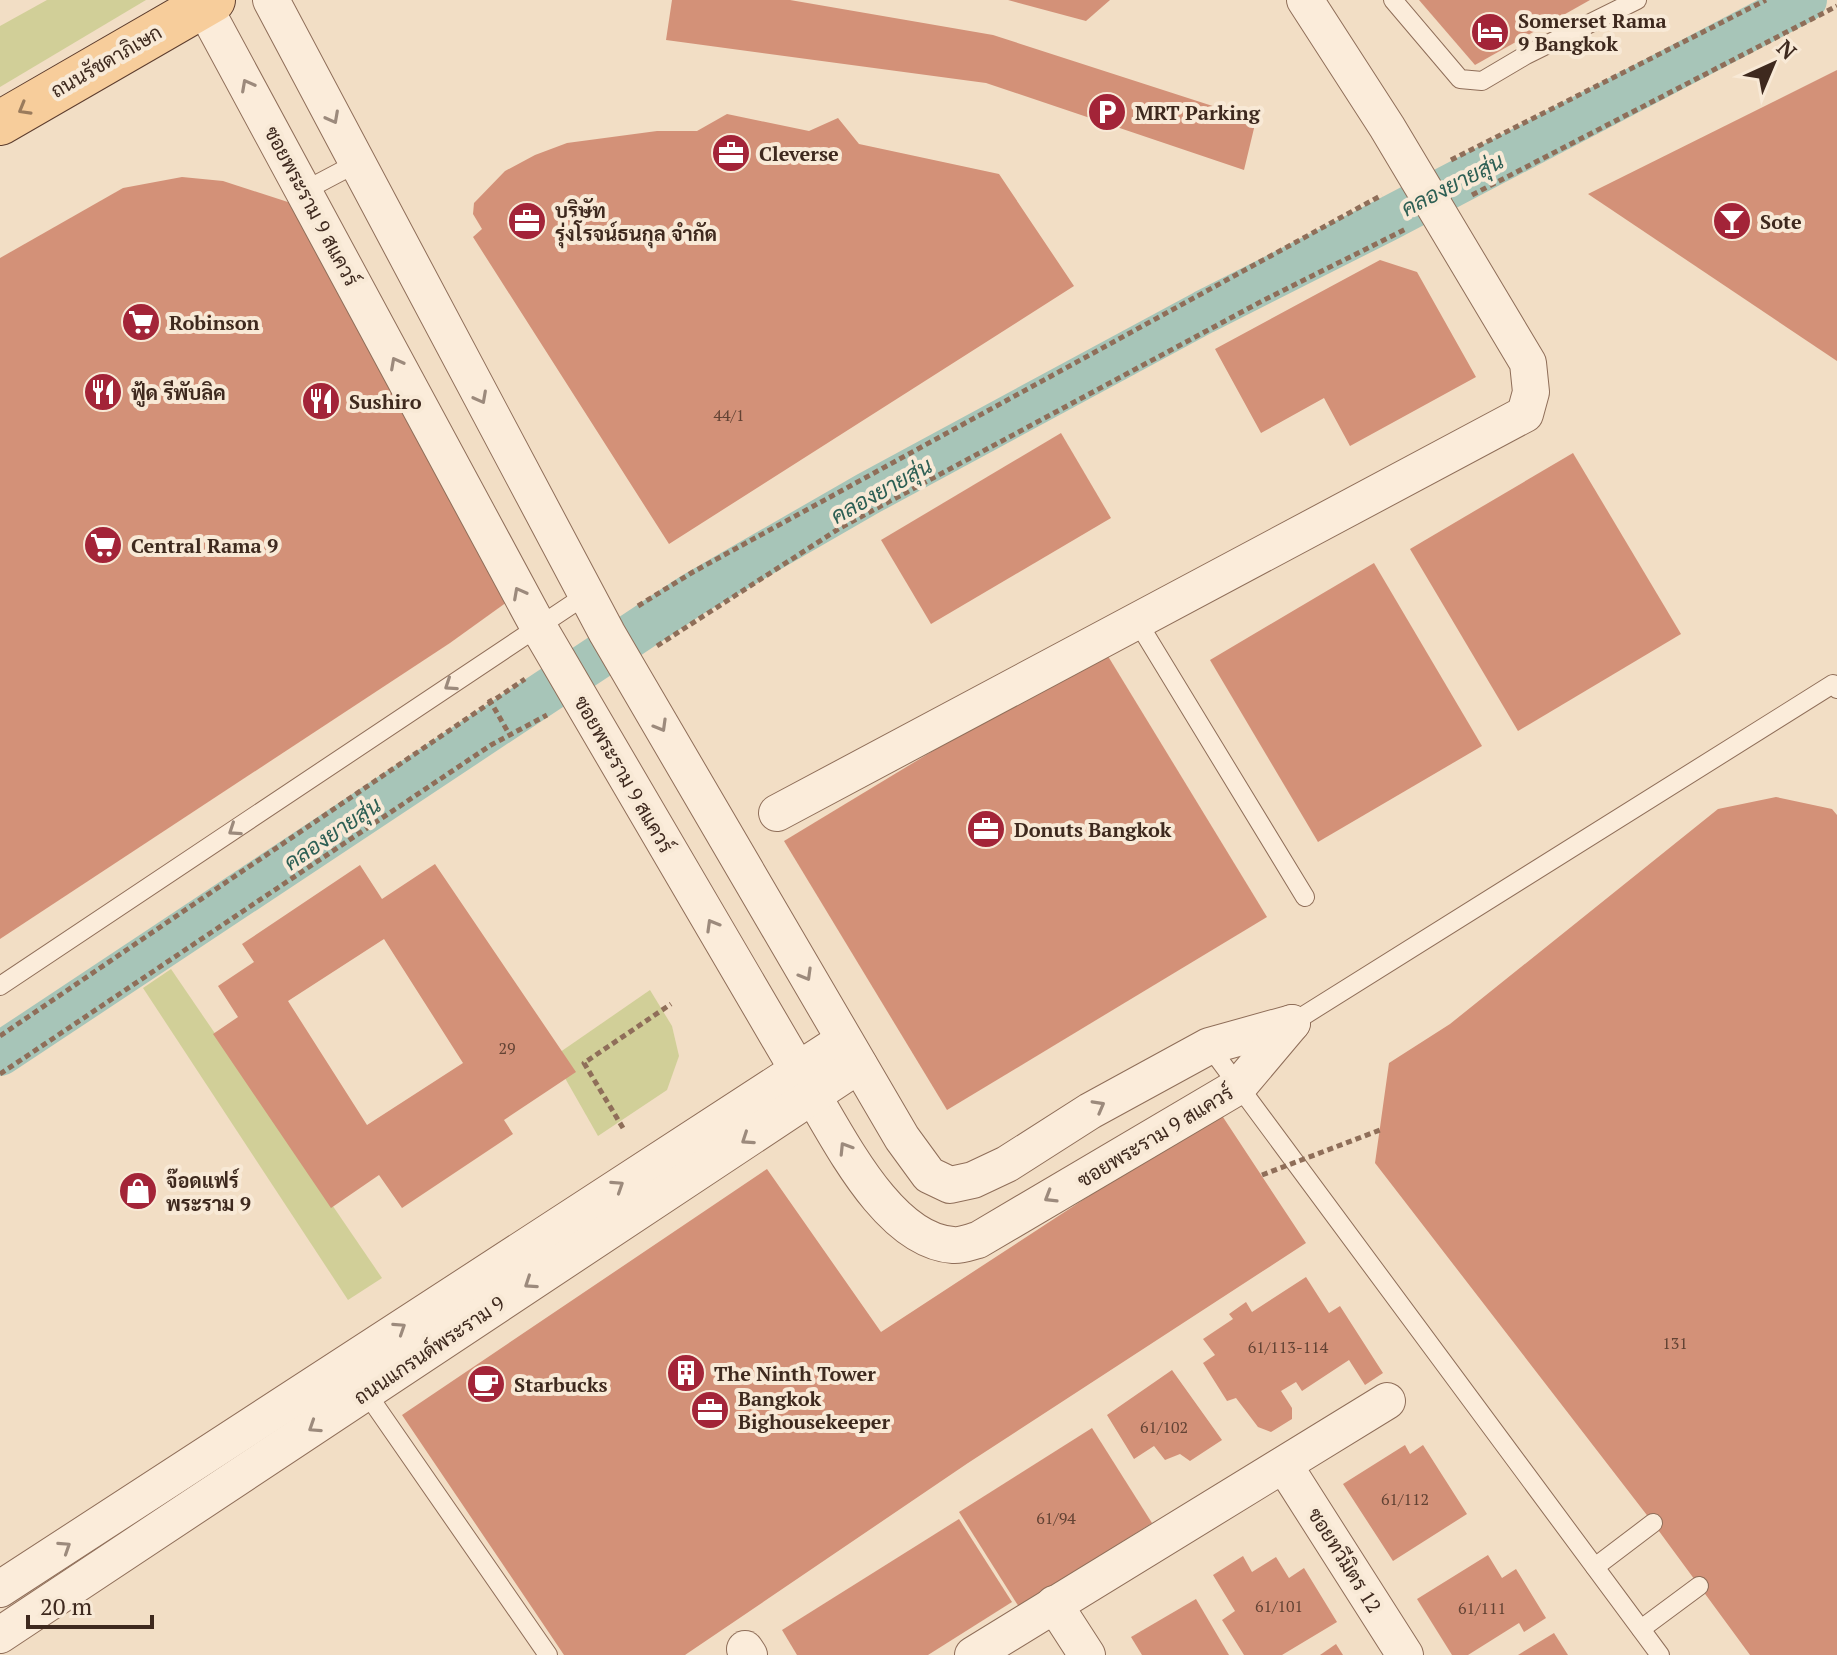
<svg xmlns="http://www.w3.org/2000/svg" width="1837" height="1655" font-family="'PT Serif',Sarabun,serif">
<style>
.green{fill:#d1cf98}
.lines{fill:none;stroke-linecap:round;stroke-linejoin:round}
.canal{stroke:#a7c5b8;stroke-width:44}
.building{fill:#d39178;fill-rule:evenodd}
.lane-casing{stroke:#8f6e59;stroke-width:20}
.street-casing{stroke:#8f6e59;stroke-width:38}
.primary-casing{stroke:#5d3d2e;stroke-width:46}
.path{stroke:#8f6e59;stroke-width:5;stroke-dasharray:6 4;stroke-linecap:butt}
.lane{stroke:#fbecda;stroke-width:18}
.street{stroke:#fbecda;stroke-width:36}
.primary{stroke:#f7cd9b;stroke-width:44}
.path-bridge{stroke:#8f6e59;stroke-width:5;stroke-dasharray:6 4;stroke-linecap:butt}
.oneway{stroke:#9c8a7c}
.oneway2{stroke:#9a7b5c}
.labels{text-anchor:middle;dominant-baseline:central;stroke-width:8;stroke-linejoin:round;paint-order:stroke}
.number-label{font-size:16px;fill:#634334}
.poi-label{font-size:20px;font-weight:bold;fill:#3e291e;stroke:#f8e9d6;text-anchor:start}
.street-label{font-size:20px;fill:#3e291e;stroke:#f8e9d6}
.water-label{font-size:22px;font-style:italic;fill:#2d5f54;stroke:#f8e9d6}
</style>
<rect width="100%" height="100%" fill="#f2dec5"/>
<g class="green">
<path d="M47,0H146L0,87V26Z"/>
<path d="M171,969L382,1278L348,1300L143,988Z"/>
<path d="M650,990L672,1026L679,1056L667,1090L598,1136L553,1057Z"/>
</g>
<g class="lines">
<path class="canal" d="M0,1054L692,595L869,493L1204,312L1386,220L1805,0"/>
</g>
<g class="building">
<path d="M672,0H790L993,35L1256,120L1244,170L986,83L666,40Z"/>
<path d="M1008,0H1110L1086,21Z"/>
<path d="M1419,0H1590L1475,65Z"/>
<path d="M1837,70V361L1588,194Z"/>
<path d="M727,114L809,131L838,118L859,144L999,174L1074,286L669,544L473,237L482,229L473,214L474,203L505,171L535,155L567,143L657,131H697Z"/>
<path d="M182,177L223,181L291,203L507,602L450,643L0,939V258L123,188Z"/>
<path d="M1380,260L1417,272L1476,377L1350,446L1324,398L1261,433L1215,349Z"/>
<path d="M1061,433L1111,518L931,624L881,540Z"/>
<path d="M1573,453L1681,634L1518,731L1410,549Z"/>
<path d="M1374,563L1482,746L1318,842L1210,660Z"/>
<path d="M1103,648L1267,917L947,1110L784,841Z"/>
<path d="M1776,797L1832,809L1837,815V1655H1750L1653,1523L1375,1163L1389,1063L1450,1024L1718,809Z"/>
<path d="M435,864L576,1072L504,1120L513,1134L402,1208L379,1175L331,1208L213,1034L238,1017L218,986L254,962L242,944L360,865L382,899ZM384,939L463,1063L367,1125L288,1001Z"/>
<path d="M1219,1111L1306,1243L968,1463L685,1655H564L402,1415L767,1169L881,1332Z"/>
<path d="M1306,1277L1329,1313L1340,1306L1383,1373L1365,1385L1349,1360L1302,1391L1296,1382L1281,1391L1292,1408V1419L1271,1432L1258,1427L1236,1398L1227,1401L1203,1363L1215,1355L1203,1339L1233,1319L1229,1314L1246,1302L1252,1312Z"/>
<path d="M1172,1370L1222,1440L1190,1461L1180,1454L1165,1460L1154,1446L1134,1459L1107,1415Z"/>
<path d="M1092,1428L1152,1523L1019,1607L959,1512Z"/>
<path d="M1405,1445L1410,1454L1423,1445L1467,1514L1393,1561L1343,1484Z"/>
<path d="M959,1519L1012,1602L928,1655H797L782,1630Z"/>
<path d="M1488,1555L1502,1578L1516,1569L1546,1618L1524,1632L1519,1623L1468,1655H1452L1417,1599Z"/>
<path d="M1243,1556L1252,1572L1276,1557L1289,1578L1304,1568L1337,1622L1282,1655H1244L1222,1620L1235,1611L1213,1575Z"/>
<path d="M1196,1599L1229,1655H1142L1131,1637Z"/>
<path d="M1554,1633L1568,1655H1518Z"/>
<path d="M1336,1644L1343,1655H1320Z"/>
</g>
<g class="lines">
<g class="lane-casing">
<g id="lane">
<path d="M1393,0L1460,79L1482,81L1526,55L1637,0"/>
<path d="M304,191L357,163"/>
<path d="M1137,621L1305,897"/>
<path d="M0,986L586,595"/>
<path d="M1292,1023L1833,684L1837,689"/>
<path d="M1209,1046L1660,1655"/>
<path d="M363,1388L548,1655"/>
<path d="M1595,1567L1653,1523"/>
<path d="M1641,1629L1699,1586"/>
</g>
</g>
<g class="street-casing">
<g id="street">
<path d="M271,0L607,633L902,1138L929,1175L950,1185L973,1180L1007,1164L1090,1111L1209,1046L1292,1023"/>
<path d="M203,5L538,626L813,1096C842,1144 890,1241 953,1245C961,1246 970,1242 978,1240L1239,1086L1292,1023"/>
<path d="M777,813L1525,414L1531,392L1528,363L1387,127L1305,0"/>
<path d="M1284,1465L1405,1655"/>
<path d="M0,1589L844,1040"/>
<path d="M1054,1604L1087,1655"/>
<path d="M0,1635L859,1065"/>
<path d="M745,1649L749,1655"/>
<path d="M973,1655L1387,1401"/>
</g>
</g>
<g class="primary-casing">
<path id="primary" d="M0,123L213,0"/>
</g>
<g class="path">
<path d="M1451,160L1766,0"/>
<path d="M1472,195L1837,6"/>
<path d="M638,606L693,572L1382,195"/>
<path d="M657,646L840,528L1264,300L1406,229"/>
<path d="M489,699L508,732"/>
<path d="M0,1036L525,679"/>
<path d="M0,1074L491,745L547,715"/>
<path d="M623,1128L584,1063L671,1004"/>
</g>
<use href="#lane" class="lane"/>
<use href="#street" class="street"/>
<use href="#primary" class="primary"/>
<path class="path-bridge" d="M1262,1175L1380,1130"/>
</g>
<defs><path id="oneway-chevron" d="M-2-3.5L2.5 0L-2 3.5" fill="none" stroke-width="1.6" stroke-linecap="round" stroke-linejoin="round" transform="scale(2)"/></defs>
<g class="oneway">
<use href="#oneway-chevron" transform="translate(247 85) rotate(-118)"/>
<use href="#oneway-chevron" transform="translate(333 118) rotate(62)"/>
<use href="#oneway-chevron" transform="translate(396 363) rotate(-118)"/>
<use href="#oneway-chevron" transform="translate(481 398) rotate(62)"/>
<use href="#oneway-chevron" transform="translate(519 593) rotate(-118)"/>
<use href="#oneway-chevron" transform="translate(450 685) rotate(146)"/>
<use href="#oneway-chevron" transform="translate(661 726) rotate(60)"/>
<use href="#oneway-chevron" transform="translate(234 830) rotate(146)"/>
<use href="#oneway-chevron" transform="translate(712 925) rotate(-120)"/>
<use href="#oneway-chevron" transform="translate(806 975) rotate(60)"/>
<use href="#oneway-chevron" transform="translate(1099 1106) rotate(-29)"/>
<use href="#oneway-chevron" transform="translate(747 1139) rotate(146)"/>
<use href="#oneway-chevron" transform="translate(845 1148) rotate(-122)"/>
<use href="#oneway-chevron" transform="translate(618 1186) rotate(-33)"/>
<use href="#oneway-chevron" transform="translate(1050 1197) rotate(149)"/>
<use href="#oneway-chevron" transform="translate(530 1283) rotate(146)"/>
<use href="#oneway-chevron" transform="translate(400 1328) rotate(-33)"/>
<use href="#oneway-chevron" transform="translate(314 1427) rotate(147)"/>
<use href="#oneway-chevron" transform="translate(65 1547) rotate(-33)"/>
</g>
<use class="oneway2" href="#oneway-chevron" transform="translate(24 109) rotate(150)"/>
<defs>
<g id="hotel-disc" transform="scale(2)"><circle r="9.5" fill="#a32438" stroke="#f8e9d6"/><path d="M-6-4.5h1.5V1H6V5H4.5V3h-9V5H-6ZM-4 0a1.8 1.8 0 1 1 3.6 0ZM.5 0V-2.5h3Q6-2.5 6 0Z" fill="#fff"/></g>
<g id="parking-disc" transform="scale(2)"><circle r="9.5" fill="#a32438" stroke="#f8e9d6"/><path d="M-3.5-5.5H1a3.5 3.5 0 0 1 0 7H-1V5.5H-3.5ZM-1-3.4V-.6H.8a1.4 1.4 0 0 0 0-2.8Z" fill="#fff"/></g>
<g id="office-disc" transform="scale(2)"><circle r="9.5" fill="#a32438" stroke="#f8e9d6"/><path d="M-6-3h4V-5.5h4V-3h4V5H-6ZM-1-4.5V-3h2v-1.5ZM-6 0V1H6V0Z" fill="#fff"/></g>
<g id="bar-disc" transform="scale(2)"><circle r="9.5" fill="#a32438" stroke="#f8e9d6"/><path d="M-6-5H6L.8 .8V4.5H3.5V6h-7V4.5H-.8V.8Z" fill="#fff"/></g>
<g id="supermarket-disc" transform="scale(2)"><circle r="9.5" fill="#a32438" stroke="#f8e9d6"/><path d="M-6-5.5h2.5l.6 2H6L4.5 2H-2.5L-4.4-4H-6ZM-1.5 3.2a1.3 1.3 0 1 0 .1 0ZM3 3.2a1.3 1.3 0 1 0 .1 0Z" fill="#fff"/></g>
<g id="restaurant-disc" transform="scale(2)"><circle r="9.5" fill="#a32438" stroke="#f8e9d6"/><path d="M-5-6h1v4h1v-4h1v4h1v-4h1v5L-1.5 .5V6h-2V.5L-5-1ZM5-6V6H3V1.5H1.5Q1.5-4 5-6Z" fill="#fff"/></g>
<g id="shop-disc" transform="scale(2)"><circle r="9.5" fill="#a32438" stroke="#f8e9d6"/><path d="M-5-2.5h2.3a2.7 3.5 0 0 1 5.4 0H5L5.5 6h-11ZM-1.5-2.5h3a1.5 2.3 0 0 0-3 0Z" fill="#fff"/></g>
<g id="building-disc" transform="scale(2)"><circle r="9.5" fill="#a32438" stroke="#f8e9d6"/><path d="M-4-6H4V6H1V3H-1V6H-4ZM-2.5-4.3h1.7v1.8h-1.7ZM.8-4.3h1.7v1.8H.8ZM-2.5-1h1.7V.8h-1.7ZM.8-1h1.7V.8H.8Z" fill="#fff"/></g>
<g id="cafe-disc" transform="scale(2)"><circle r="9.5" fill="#a32438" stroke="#f8e9d6"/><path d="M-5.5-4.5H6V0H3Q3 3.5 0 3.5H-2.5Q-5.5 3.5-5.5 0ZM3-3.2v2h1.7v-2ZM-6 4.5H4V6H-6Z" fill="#fff"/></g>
</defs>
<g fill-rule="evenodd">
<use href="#hotel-disc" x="1490" y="32"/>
<use href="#parking-disc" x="1107" y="112"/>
<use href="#office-disc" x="731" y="153"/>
<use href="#office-disc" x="527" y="221"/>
<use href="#bar-disc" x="1732" y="221"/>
<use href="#supermarket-disc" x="141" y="322"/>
<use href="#restaurant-disc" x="103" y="392"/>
<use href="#restaurant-disc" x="321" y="401"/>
<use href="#supermarket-disc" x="103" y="545"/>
<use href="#office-disc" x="986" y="829"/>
<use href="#shop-disc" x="138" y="1191"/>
<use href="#building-disc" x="686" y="1373"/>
<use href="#cafe-disc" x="486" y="1384"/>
<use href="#office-disc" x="710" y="1410"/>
</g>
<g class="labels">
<g class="number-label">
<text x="729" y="415">44/1</text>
<text x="507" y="1048">29</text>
<text x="1675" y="1343">131</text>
<text x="1288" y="1347">61/113-114</text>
<text x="1164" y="1427">61/102</text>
<text x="1405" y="1499">61/112</text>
<text x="1056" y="1518">61/94</text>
<text x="1279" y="1606">61/101</text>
<text x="1482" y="1608">61/111</text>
</g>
<g class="poi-label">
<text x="1518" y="20">Somerset Rama<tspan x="1518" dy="23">9 Bangkok</tspan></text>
<text x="1135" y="112">MRT Parking</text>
<text x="759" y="153">Cleverse</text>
<text x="555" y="210">บริษัท<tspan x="555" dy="23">รุ่งโรจน์ธนกุล จำกัด</tspan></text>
<text x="1760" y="221">Sote</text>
<text x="169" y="322">Robinson</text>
<text x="131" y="392">ฟู้ด รีพับลิค</text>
<text x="349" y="401">Sushiro</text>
<text x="131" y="545">Central Rama 9</text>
<text x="1014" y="829">Donuts Bangkok</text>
<text x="166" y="1180">จ๊อดแฟร์<tspan x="166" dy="23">พระราม 9</tspan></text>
<text x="714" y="1373">The Ninth Tower</text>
<text x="514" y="1384">Starbucks</text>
<text x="738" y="1398">Bangkok<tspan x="738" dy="23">Bighousekeeper</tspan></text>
</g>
<g class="street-label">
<text transform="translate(106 61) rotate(-30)">ถนนรัชดาภิเษก</text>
<text transform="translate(312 206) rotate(62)">ซอยพระราม 9 สแควร์</text>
<text transform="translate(624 774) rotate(60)">ซอยพระราม 9 สแควร์</text>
<text transform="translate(1155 1136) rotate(-31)">ซอยพระราม 9 สแควร์</text>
<text transform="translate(429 1350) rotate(-34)">ถนนแกรนด์พระราม 9</text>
<text transform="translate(1345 1560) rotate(58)">ซอยทวีมิตร 12</text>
</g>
<g class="water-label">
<text transform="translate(1452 184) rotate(-27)">คลองยายสุ่น</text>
<text transform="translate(881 490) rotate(-29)">คลองยายสุ่น</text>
<text transform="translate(332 833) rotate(-34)">คลองยายสุ่น</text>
</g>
</g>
<g transform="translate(1773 64) rotate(44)" stroke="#f8e9d6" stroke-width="6" paint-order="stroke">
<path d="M0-6L14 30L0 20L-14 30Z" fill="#3e291e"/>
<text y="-12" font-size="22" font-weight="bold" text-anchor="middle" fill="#3e291e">N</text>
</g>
<path d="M28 1615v12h124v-12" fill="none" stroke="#3e291e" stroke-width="4"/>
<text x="40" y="1615" font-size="24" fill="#3e291e" stroke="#f8e9d6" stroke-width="6" paint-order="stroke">20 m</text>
</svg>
